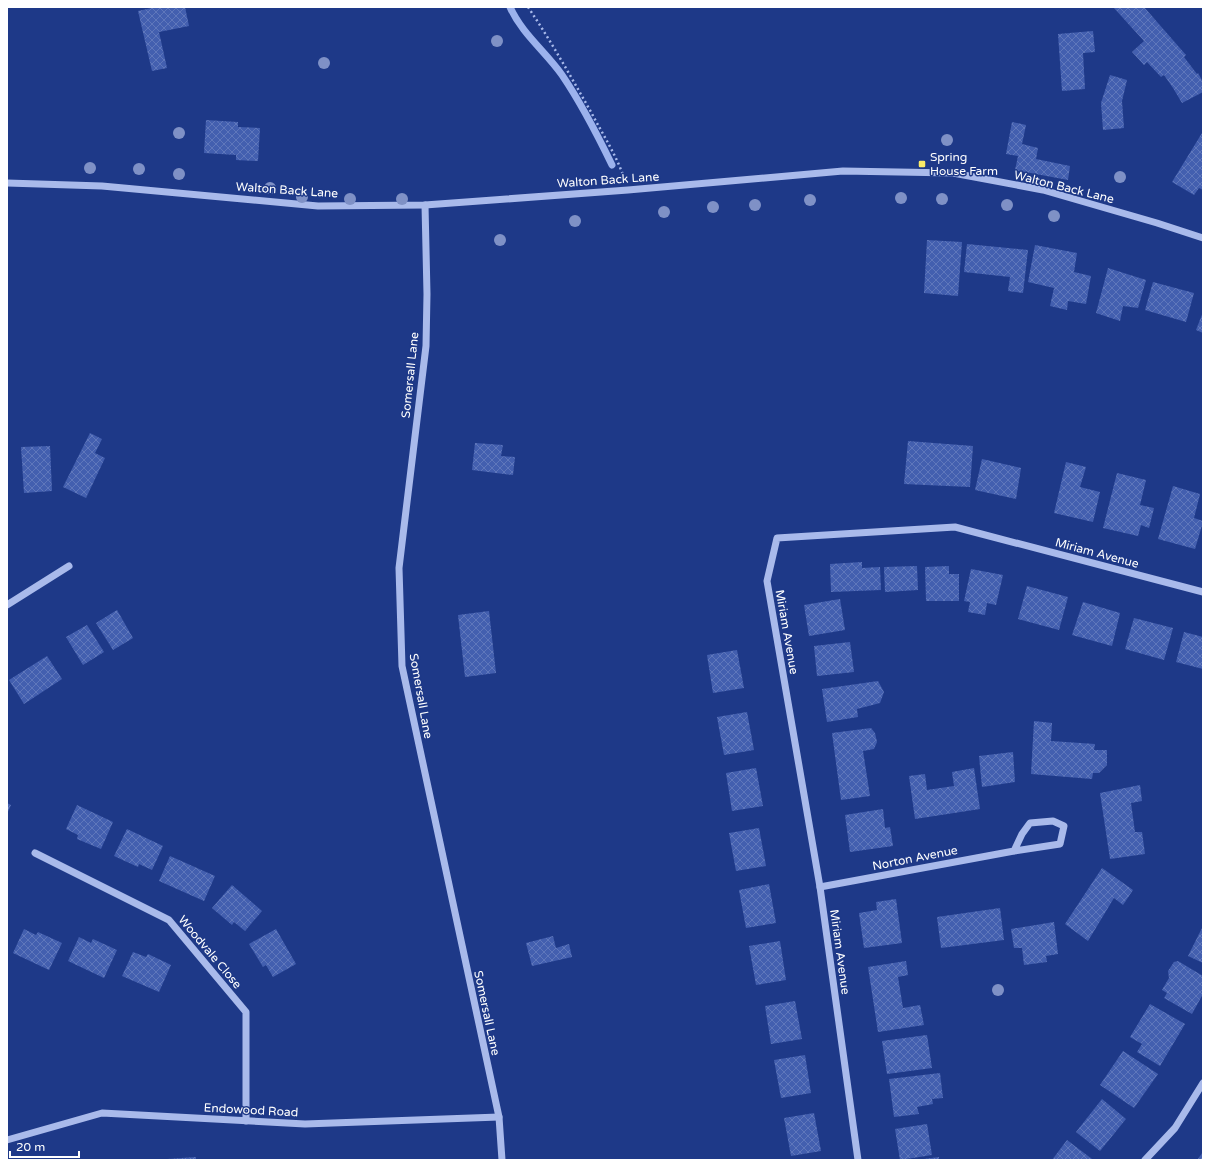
<svg xmlns="http://www.w3.org/2000/svg" width="1210" height="1167" font-family="'Varela Round',sans-serif">
<style>
.lines{fill:none;stroke-linecap:round;stroke-linejoin:round}
.stream{stroke:#9cb2ed;stroke-width:7}
.building{fill:url(#building-cross-hatch)}
.path{stroke:#a9baeb;stroke-width:2.5;stroke-dasharray:2 3;stroke-linecap:butt}
.minor{stroke:#a9baeb;stroke-width:7}
.tree{fill:#7f91c6}
.poi-dot{fill:#faeb68;stroke:#1e3988;stroke-width:1.5}
.labels{text-anchor:middle;dominant-baseline:central;stroke-width:3;stroke-linejoin:round;paint-order:stroke}
.poi-label{font-size:12px;fill:#fff;stroke:#1e3988;text-anchor:start}
.street-label{font-size:12px;fill:#fff;stroke:#1e3988}
</style>
<defs>
<pattern id="building-cross-hatch" width="8" height="8" patternUnits="userSpaceOnUse"><rect width="8" height="8" fill="#435faf"/><path d="M0 0l8 8M0 8l8-8" fill="none" stroke="#5f77bb"/></pattern>
</defs>
<rect width="100%" height="100%" fill="#1e3988"/>
<g class="lines">
<path class="stream" d="M510,7C522,34 545,51 562,75C581,103 597,134 612,165"/>
</g>
<g class="building">
<path d="M156,7H185L189,26L159,32L167,68L152,71L138,11Z"/>
<path d="M1113,7H1144L1186,55L1184,57L1197,74L1198,73L1203,82V92L1182,103L1173,88L1164,75L1161,77L1147,62L1144,65L1132,52L1144,41Z"/>
<path d="M1093,31L1095,52L1083,53L1085,89L1062,91L1058,34Z"/>
<path d="M1110,75L1127,80L1122,101L1124,128L1103,130L1101,103Z"/>
<path d="M206,120L238,122V127L260,128L258,161L236,160V155L204,153Z"/>
<path d="M1012,122L1026,125L1022,144L1038,148L1036,159L1070,166L1068,180L1015,170L1018,156L1006,154Z"/>
<path d="M1202,133L1203,134V190L1199,188L1194,195L1172,182Z"/>
<path d="M927,240L962,242L958,296L924,293Z"/>
<path d="M967,244L1028,250L1023,293L1008,291L1010,277L964,272Z"/>
<path d="M1035,245L1077,253L1074,272L1091,276L1086,304L1068,301L1067,310L1050,306L1054,288L1028,282Z"/>
<path d="M1108,268L1146,280L1138,308L1123,306L1120,321L1096,313Z"/>
<path d="M1153,282L1194,293L1186,322L1145,310Z"/>
<path d="M1203,312V333L1196,330Z"/>
<path d="M90,433L102,439L95,453L105,458L86,498L63,487Z"/>
<path d="M908,441L973,446L970,487L904,484Z"/>
<path d="M475,443L503,445L501,456L515,457L513,475L472,470Z"/>
<path d="M50,446L52,491L24,493L21,447Z"/>
<path d="M982,459L1021,468L1016,499L975,490Z"/>
<path d="M1066,462L1086,467L1080,487L1100,492L1093,522L1054,513Z"/>
<path d="M1117,473L1146,480L1140,505L1154,508L1149,528L1141,525L1138,536L1103,528Z"/>
<path d="M1173,486L1200,494L1194,518L1203,521V522L1195,549L1158,539Z"/>
<path d="M862,562V568L880,567L881,590L831,592L830,564Z"/>
<path d="M917,566L918,590L885,592L884,567Z"/>
<path d="M949,566V574H959V601H926L925,567Z"/>
<path d="M971,569L1003,575L996,605L987,603L985,615L968,612L970,602L964,601Z"/>
<path d="M1027,586L1068,597L1059,630L1018,619Z"/>
<path d="M840,599L845,630L809,636L804,605Z"/>
<path d="M1083,602L1120,613L1112,646L1072,635Z"/>
<path d="M117,610L133,638L113,650L96,623Z"/>
<path d="M489,611L496,673L465,677L458,615Z"/>
<path d="M1134,618L1173,628L1164,660L1125,649Z"/>
<path d="M87,625L104,652L83,665L66,637Z"/>
<path d="M1184,632L1203,637V669L1176,662Z"/>
<path d="M850,642L854,672L817,676L814,646Z"/>
<path d="M737,650L744,688L713,693L707,655Z"/>
<path d="M47,656L62,679L24,704L9,680Z"/>
<path d="M878,681L884,692L880,703L857,709L858,717L827,722L822,689Z"/>
<path d="M747,712L754,750L724,755L717,717Z"/>
<path d="M1034,721L1052,723L1051,741L1095,744L1094,750H1107V765L1099,773H1093L1092,779L1031,774Z"/>
<path d="M871,728L875,733L877,742L874,749L863,751L870,796L841,800L832,733Z"/>
<path d="M1013,752L1015,782L982,787L979,756Z"/>
<path d="M756,768L763,806L732,811L726,773Z"/>
<path d="M974,768L980,809L915,819L909,776L925,774L927,790L954,786L952,772Z"/>
<path d="M1140,785L1142,801L1131,803L1135,832H1142L1145,854L1110,859L1100,793Z"/>
<path d="M7,803L11,805L7,814Z"/>
<path d="M77,805L113,822L101,849L77,839L78,835L66,829Z"/>
<path d="M883,809L885,828L890,827L893,846L850,852L845,815Z"/>
<path d="M759,828L766,866L736,871L729,833Z"/>
<path d="M127,829L163,846L152,870L139,864L138,867L114,856Z"/>
<path d="M170,856L215,876L204,901L159,881Z"/>
<path d="M1102,868L1133,890L1123,905L1114,898L1088,941L1065,924Z"/>
<path d="M769,884L776,923L746,928L739,890Z"/>
<path d="M232,885L262,911L245,931L234,922L232,925L212,908Z"/>
<path d="M896,899L902,943L864,948L859,913L877,910L876,902Z"/>
<path d="M1000,908L1004,940L941,948L937,917Z"/>
<path d="M1054,922L1058,954L1046,956L1047,962L1024,965L1022,948H1014L1011,929Z"/>
<path d="M1203,926V963L1188,956Z"/>
<path d="M24,929L36,935L38,932L62,943L49,970L13,953Z"/>
<path d="M276,929L296,964L273,977L266,965L263,967L249,944Z"/>
<path d="M553,936L556,948L569,944L572,957L532,966L526,943Z"/>
<path d="M79,937L91,943L93,939L117,950L104,978L68,961Z"/>
<path d="M780,941L786,980L756,985L749,946Z"/>
<path d="M133,952L146,957L148,954L171,965L159,992L122,976Z"/>
<path d="M906,961L908,975L898,977L903,1008L920,1005L924,1025L878,1032L868,967Z"/>
<path d="M1178,961L1203,976V994L1192,1014L1164,998L1167,993L1162,990L1169,978L1168,971L1174,962Z"/>
<path d="M795,1001L802,1039L771,1044L765,1006Z"/>
<path d="M1150,1004L1185,1024L1160,1066L1137,1052L1142,1044L1130,1037Z"/>
<path d="M927,1035L932,1068L887,1074L882,1041Z"/>
<path d="M1123,1051L1158,1074L1134,1108L1100,1085Z"/>
<path d="M805,1055L811,1093L781,1098L774,1060Z"/>
<path d="M940,1073L943,1098L932,1099L933,1104L917,1107L919,1114L894,1117L889,1079Z"/>
<path d="M1102,1099L1126,1119L1100,1151L1076,1132Z"/>
<path d="M814,1113L821,1151L791,1156L784,1118Z"/>
<path d="M927,1124L932,1155L900,1160L895,1129Z"/>
<path d="M1067,1140L1092,1159V1160H1052Z"/>
<path d="M1203,1152V1160H1197Z"/>
<path d="M196,1157V1160H167V1159Z"/>
<path d="M939,1157V1160H924V1159Z"/>
</g>
<g class="lines">
<path class="path" d="M528,7C551,41 571,77 591,112C602,133 615,153 623,175"/>
<g class="minor">
<path d="M7,183L102,186L318,206L425,205L628,190L843,171L953,173L1043,190L1157,223L1203,238"/>
<path d="M425,205L427,294L426,346L399,568L402,666L499,1117L502,1160"/>
<path d="M7,605L69,566"/>
<path d="M35,853L169,920L246,1012V1121"/>
<path d="M820,887L1014,851L1060,844L1064,826L1053,821L1030,823L1022,834L1014,851"/>
<path d="M7,1140L102,1113L305,1124L499,1117"/>
<path d="M858,1160L820,887L767,581L777,538L955,527L1203,592"/>
<path d="M1145,1160L1175,1128L1203,1083"/>
</g>
</g>
<g class="tree">
<circle cx="497" cy="41" r="6"/>
<circle cx="324" cy="63" r="6"/>
<circle cx="179" cy="133" r="6"/>
<circle cx="947" cy="140" r="6"/>
<circle cx="90" cy="168" r="6"/>
<circle cx="139" cy="169" r="6"/>
<circle cx="179" cy="174" r="6"/>
<circle cx="1120" cy="177" r="6"/>
<circle cx="270" cy="188" r="6"/>
<circle cx="302" cy="197" r="6"/>
<circle cx="901" cy="198" r="6"/>
<circle cx="350" cy="199" r="6"/>
<circle cx="402" cy="199" r="6"/>
<circle cx="942" cy="199" r="6"/>
<circle cx="810" cy="200" r="6"/>
<circle cx="755" cy="205" r="6"/>
<circle cx="1007" cy="205" r="6"/>
<circle cx="713" cy="207" r="6"/>
<circle cx="664" cy="212" r="6"/>
<circle cx="1054" cy="216" r="6"/>
<circle cx="575" cy="221" r="6"/>
<circle cx="500" cy="240" r="6"/>
<circle cx="998" cy="990" r="6"/>
</g>
<rect class="poi-dot" x="918" y="160" width="8" height="8" rx="2"/>
<g class="labels">
<g class="poi-label">
<text x="930" y="157">Spring<tspan x="930" dy="14">House Farm</tspan></text>
</g>
<g class="street-label">
<text transform="translate(608 180) rotate(-4)">Walton Back Lane</text>
<text transform="translate(1064 187) rotate(14)">Walton Back Lane</text>
<text transform="translate(287 190) rotate(4)">Walton Back Lane</text>
<text transform="translate(410 375) rotate(-84)">Somersall Lane</text>
<text transform="translate(1097 553) rotate(15)">Miriam Avenue</text>
<text transform="translate(787 632) rotate(80)">Miriam Avenue</text>
<text transform="translate(421 696) rotate(80)">Somersall Lane</text>
<text transform="translate(915 858) rotate(-11)">Norton Avenue</text>
<text transform="translate(210 952) rotate(50)">Woodvale Close</text>
<text transform="translate(840 952) rotate(82)">Miriam Avenue</text>
<text transform="translate(487 1013) rotate(78)">Somersall Lane</text>
<text transform="translate(251 1110) rotate(3)">Endowood Road</text>
</g>
</g>
<rect width="1210" height="1167" fill="none" stroke="#ffffff" stroke-width="16"/>
<path d="M10 1151v6h69v-6" fill="none" stroke="#ffffff" stroke-width="2"/>
<text x="16" y="1151" font-size="12" fill="#ffffff" stroke="#1e3988" stroke-width="3" paint-order="stroke">20 m</text>
</svg>
